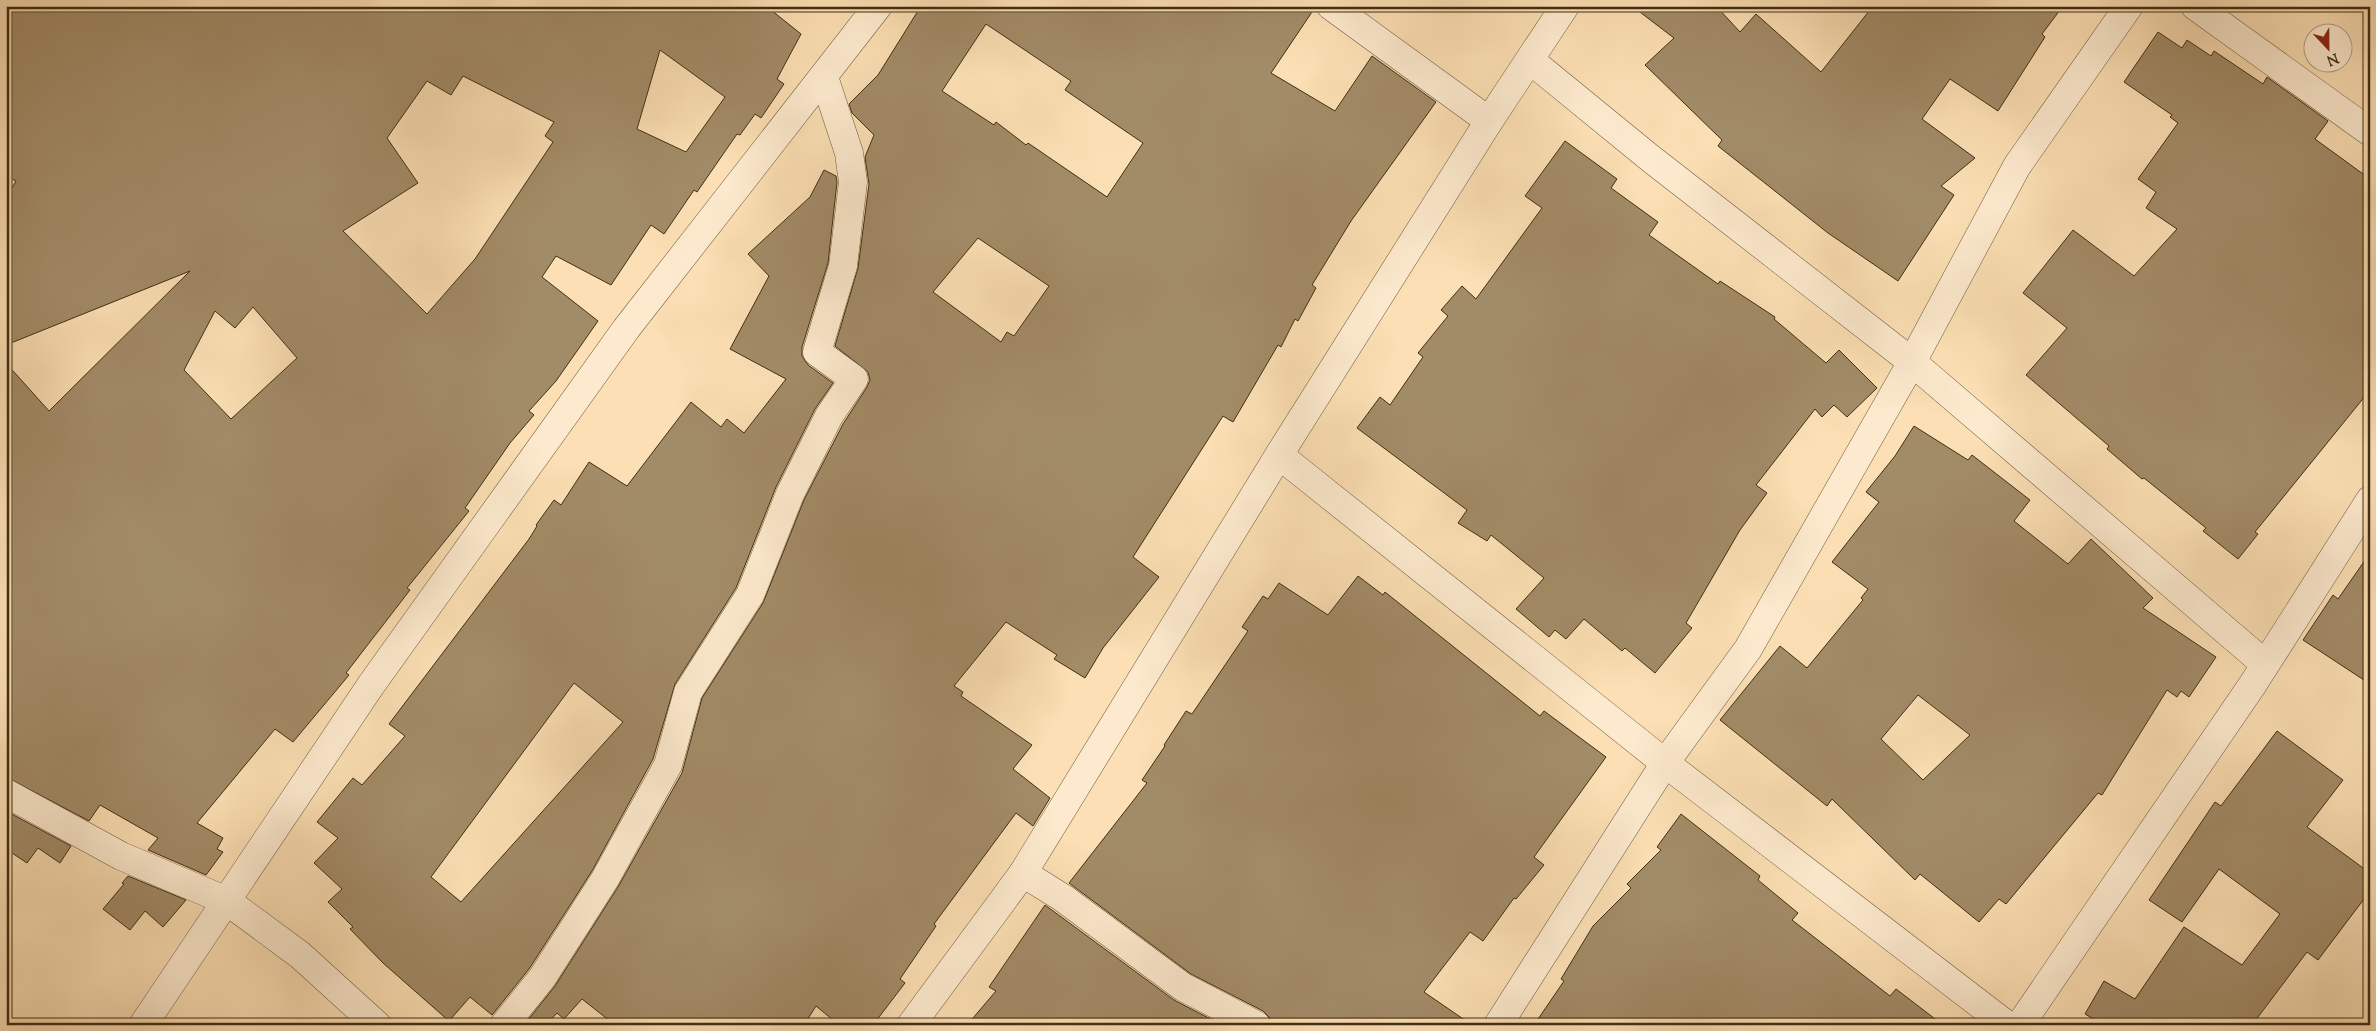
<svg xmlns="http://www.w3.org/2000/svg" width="2376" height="1031" font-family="'Sorts Mill Goudy',serif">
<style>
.building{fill:#a28b67;stroke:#412f14;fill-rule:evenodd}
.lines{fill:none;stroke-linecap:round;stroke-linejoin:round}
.street-casing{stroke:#705b3c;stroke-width:29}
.street{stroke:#fdeace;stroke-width:28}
</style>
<rect width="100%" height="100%" fill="#fcdfb4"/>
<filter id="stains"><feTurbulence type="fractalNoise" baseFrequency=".004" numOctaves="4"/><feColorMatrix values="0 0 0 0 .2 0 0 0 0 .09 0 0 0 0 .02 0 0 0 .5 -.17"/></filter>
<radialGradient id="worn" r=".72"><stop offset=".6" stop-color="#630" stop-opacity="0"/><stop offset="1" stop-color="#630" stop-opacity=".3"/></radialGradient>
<g class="building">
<path d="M6,6H766L801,34L777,79L784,84L761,118L755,114L740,135L737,134L697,192L694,190L664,234L651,225L611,285L556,256L542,277L598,321L556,381L529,411L534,415L510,443L465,508L469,511L407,588L410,590L346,673L349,675L293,742L275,729L197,823L223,838L217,849L223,852L206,875L148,850L158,838L100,805L89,821L6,777V363L49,411L190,271L6,345V199L16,181L6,176ZM660,50L725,97L686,152L637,129ZM463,76L554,122L545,136L553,142L475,259L427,314L343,231L418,183L387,138L427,81L451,95ZM253,307L297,358L231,419L184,370L215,311L235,328Z"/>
<path d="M921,6H1316L1271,73L1335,111L1372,56L1436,102L1351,221L1312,285L1316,288L1298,321L1295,319L1281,347L1278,345L1233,422L1223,416L1133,557L1159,577L1103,648L1085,678L1054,659L1057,655L1006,622L954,686L963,692L961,696L1032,745L1013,769L1050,798L1033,826L1016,813L934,924L936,926L900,979L905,983L873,1025H839L816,1006L804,1025H615L582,999L564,1019L557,1013L546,1025H524L555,986L618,887L682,773L702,698L763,603L804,500L843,424L867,387L870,380L868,372L835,346L858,268L869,184L865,157L874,135L852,113L849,104L878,75ZM986,24L1071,81L1065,90L1143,143L1107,197L1028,143L1026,145L996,122L994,125L942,91ZM978,238L1049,286L1014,336L1007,332L1001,342L933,292Z"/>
<path d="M1632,6H1716L1740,32L1756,14L1821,72L1873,6H2063L2042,34L2045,37L1998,111L1950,79L1922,119L1975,158L1941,186L1954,195L1898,281L1828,233L1718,146L1722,140L1645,65L1674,38Z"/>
<path d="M2158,32L2182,48L2187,40L2211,56L2214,51L2263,84L2267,77L2328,121L2315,139L2370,179V390L2255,532L2258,534L2238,559L2203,531L2206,528L2144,478L2142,479L2107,449L2109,446L2026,375L2067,328L2023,293L2073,230L2134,276L2177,229L2146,208L2156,192L2138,179L2178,123L2170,117L2172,115L2124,82Z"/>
<path d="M1565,141L1617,179L1611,188L1658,222L1649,235L1718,284L1720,281L1775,317L1774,319L1826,363L1839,350L1877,388L1847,417L1834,405L1822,417L1815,409L1756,485L1767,493L1740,530L1686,623L1692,628L1655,673L1625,648L1622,651L1584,619L1566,639L1555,630L1549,637L1516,609L1544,578L1491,535L1487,541L1458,523L1467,510L1357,428L1380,397L1390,405L1423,357L1418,353L1448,316L1441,310L1462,286L1476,299L1542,208L1525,196Z"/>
<path d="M824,170L836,176L837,182L828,263L802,347V356L808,365L833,383L815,409L776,487L736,588L675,684L653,759L592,871L529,969L492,1015L470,997L449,1021L383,963L350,929L353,927L328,902L342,889L314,863L338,838L317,822L353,778L362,785L405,736L389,724L529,539L537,526L536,525L554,500L561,505L589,462L627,486L691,402L721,427L727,419L744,433L786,379L730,349L769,276L748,254L810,197ZM574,683L623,722L461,902L431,877Z"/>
<path d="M1914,426L1968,460L1972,455L2030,500L2014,521L2068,564L2091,539L2153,598L2143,608L2216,657L2189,697L2181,691L2177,697L2167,690L2102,795L2098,793L2006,904L1999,899L1979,922L1920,874L1915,880L1832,799L1827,806L1720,720L1780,646L1807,668L1863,600L1861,598L1868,589L1832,562L1879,502L1866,492L1895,456ZM1918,695L1970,735L1923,780L1881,739Z"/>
<path d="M2370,553V684L2303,640L2333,595L2338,599Z"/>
<path d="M1358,576L1383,595L1385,592L1540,716L1544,711L1606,757L1534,857L1544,865L1516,899L1514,898L1483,941L1470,932L1424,992L1472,1025H1272L1269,1017L1263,1011L1191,974L1069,883L1147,783L1142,780L1165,746L1164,745L1186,711L1192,714L1248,631L1242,627L1263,596L1268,599L1279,583L1328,615Z"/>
<path d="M2277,731L2343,780L2307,827L2370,873V891L2318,960L2307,952L2252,1025H2104L2085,1014L2104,981L2135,999L2184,927L2242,965L2280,914L2219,869L2182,922L2149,900L2215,802L2221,806Z"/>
<path d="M6,811L71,846L60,863L38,848L27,863L6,849Z"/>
<path d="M1681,814L1760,876L1758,880L1798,913L1792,920L1890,996L1896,989L1943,1025H1534L1564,981L1561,979L1593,926L1631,888L1627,884L1661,850L1657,847Z"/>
<path d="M128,876L186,900L163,927L145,911L130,930L103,909L124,884L122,883Z"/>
<path d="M1045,905L1174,1000L1222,1025H967L996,991L989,987Z"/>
</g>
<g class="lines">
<g class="street-casing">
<g id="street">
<path d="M1331,6L1489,121"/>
<path d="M2195,6L2370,132"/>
<path d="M1530,60L1650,158L1912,362L2265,664"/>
<path d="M1279,455L1665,763L2007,1025"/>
<path d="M6,793L121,856L227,901L300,955L377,1025"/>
<path d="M1023,873L1063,898L1183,987L1256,1025"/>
<path d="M143,1025L371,685L626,329L878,6"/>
<path d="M504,1025L542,978L605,879L668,765L688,692L750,595L790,494L829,416L854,379L817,352L843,266L853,182L849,153L824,77"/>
<path d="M911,1025L1023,873L1279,455L1489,121L1565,6"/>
<path d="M1498,1025L1665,763L1748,649L1912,362L2017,166L2129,6"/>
<path d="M2020,1025L2253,684L2370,500"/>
</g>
</g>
<use href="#street" class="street"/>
</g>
<rect width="2376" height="1031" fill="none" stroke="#fcdfb4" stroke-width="25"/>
<rect x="8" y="8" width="2361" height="1016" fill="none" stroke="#412f14" stroke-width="2.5"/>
<rect x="12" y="12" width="2351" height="1006" fill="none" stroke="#412f14"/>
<g transform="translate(2328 48) rotate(158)"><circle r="24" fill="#fdeace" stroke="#b29f84"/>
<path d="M0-4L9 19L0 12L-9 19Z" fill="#8f2418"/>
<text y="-8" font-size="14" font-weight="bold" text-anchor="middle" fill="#412f14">N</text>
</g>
<rect width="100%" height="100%" filter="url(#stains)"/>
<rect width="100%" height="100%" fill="url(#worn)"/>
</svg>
